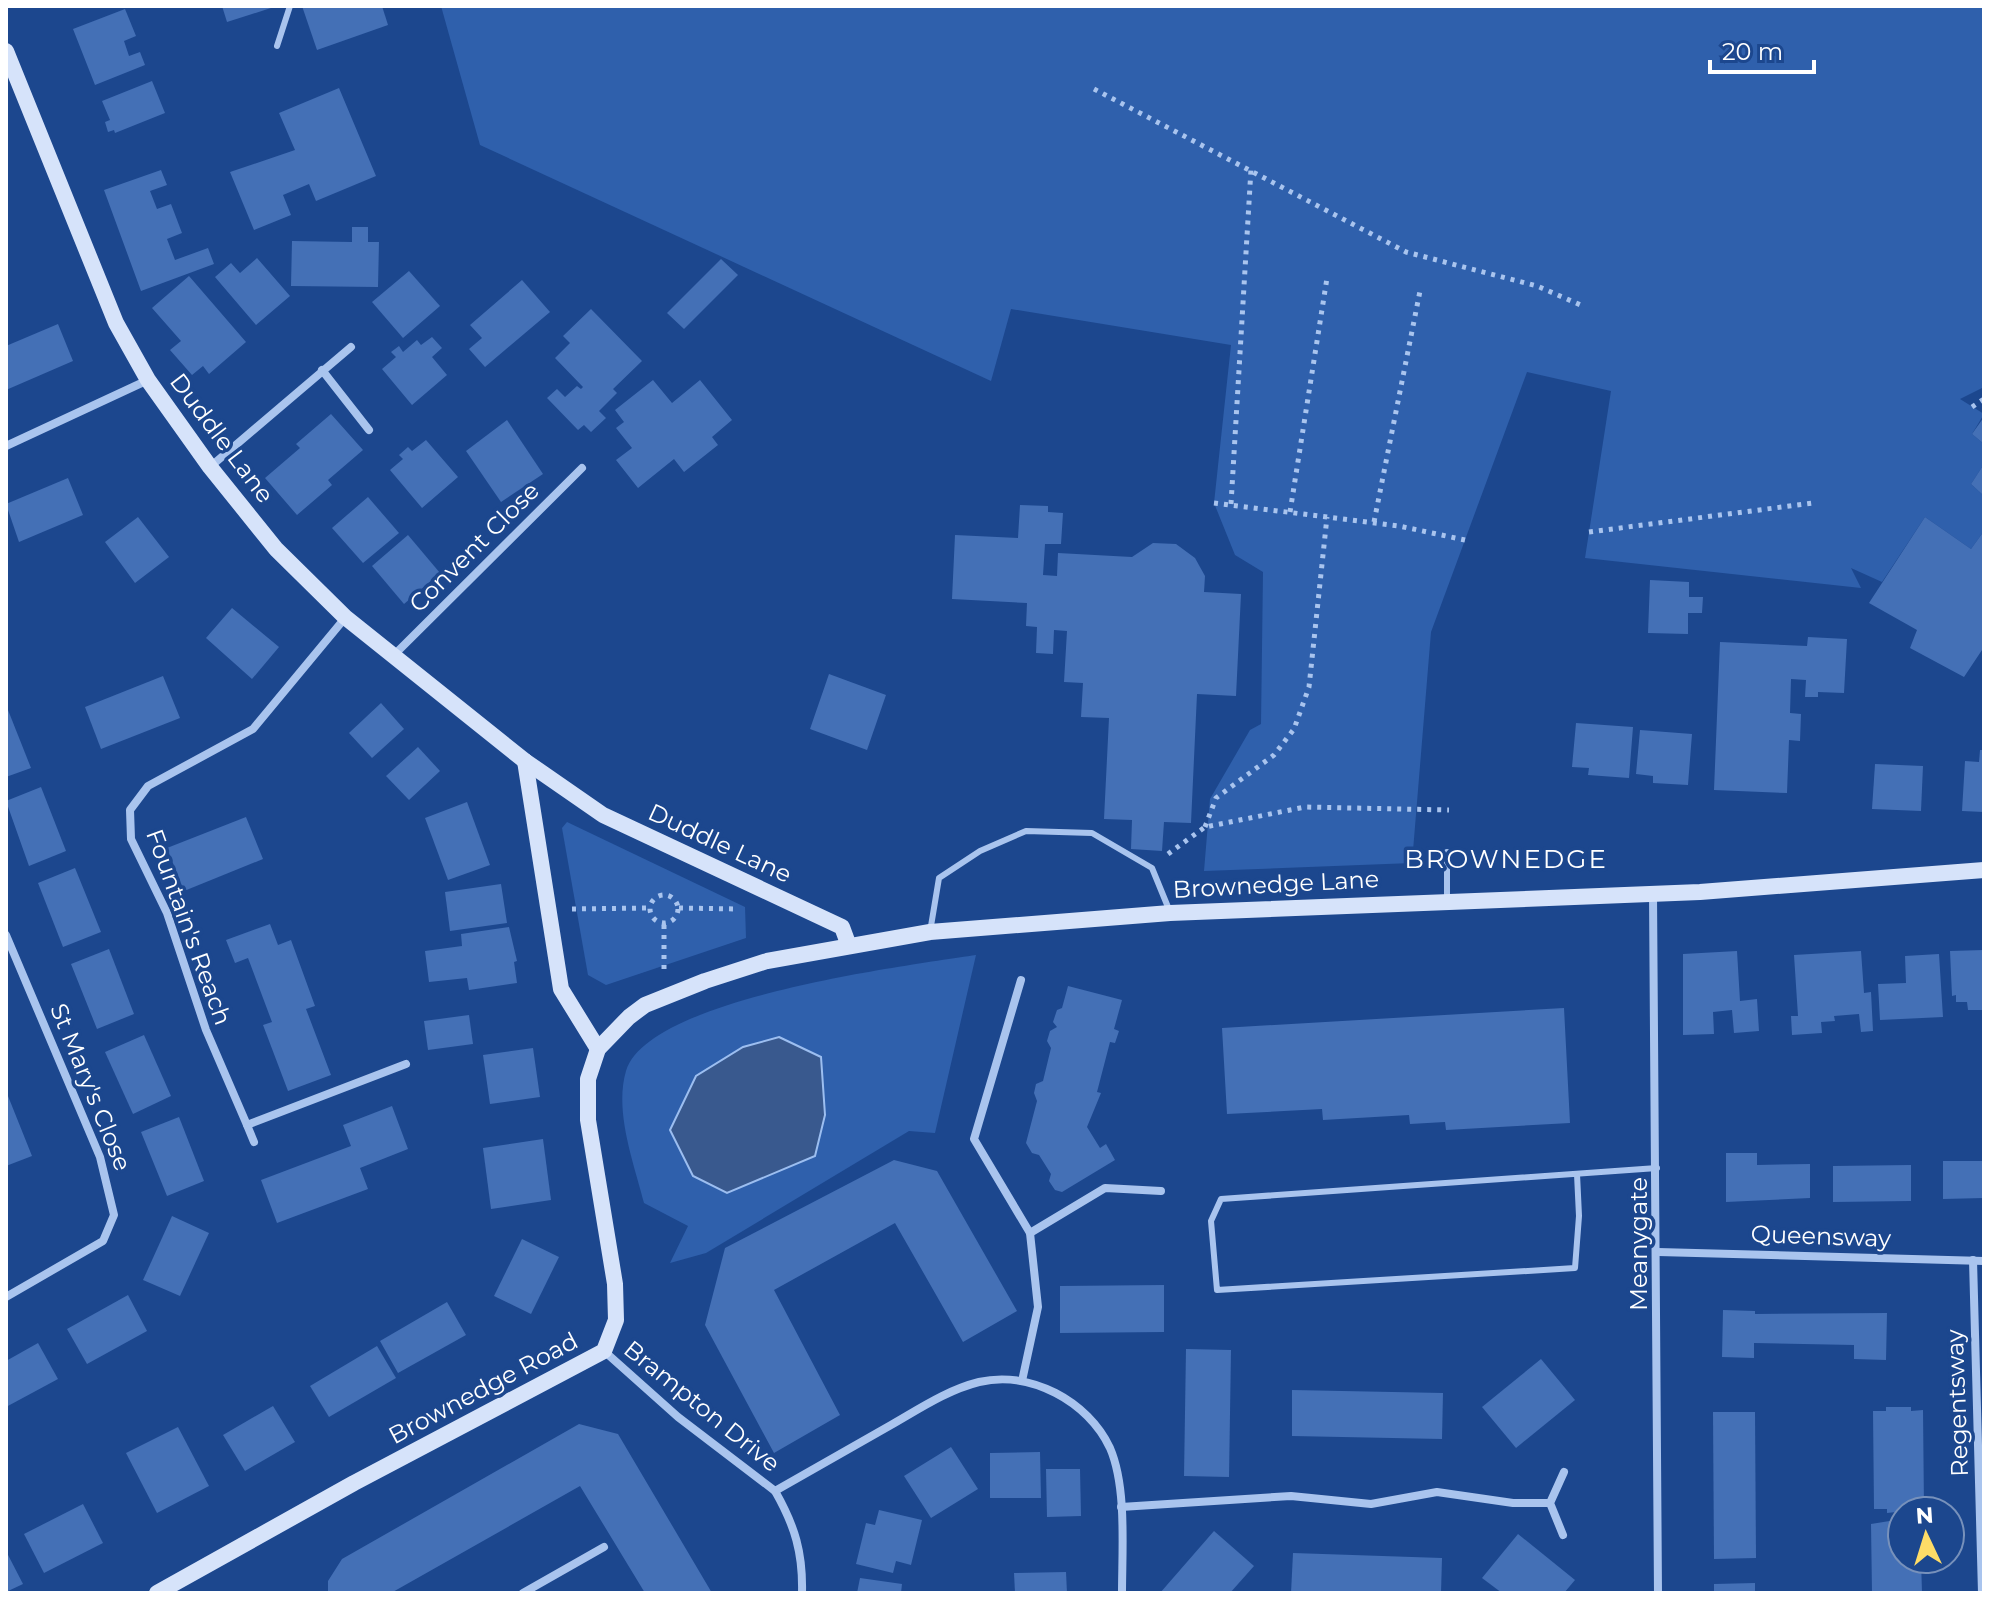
<svg xmlns="http://www.w3.org/2000/svg" width="1990" height="1599" font-family="Montserrat,sans-serif">
<style>
.green{fill:#2f60ac}
.water{fill:#39598e;stroke:#9cbef0;stroke-width:2}
.building{fill:#4470b6}
.lines{fill:none;stroke-linecap:round;stroke-linejoin:round}
.path{stroke:#a9c4ee;stroke-width:5;stroke-dasharray:4 6;stroke-linecap:butt}
.lane{stroke:#a9c4ee;stroke-width:6}
.street{stroke:#a9c4ee;stroke-width:8}
.secondary{stroke:#d6e3fa;stroke-width:16}
.labels{text-anchor:middle;dominant-baseline:central;stroke-width:7;stroke-linejoin:round;paint-order:stroke}
.street-label{font-size:24px;fill:#fff;stroke:#1c478e}
.neighbourhood-label{font-size:26px;letter-spacing:2px;fill:#fff;stroke:#1c478e}
</style>
<rect width="100%" height="100%" fill="#1c478e"/>
<g class="green">
<path d="M441,6H1984V387L1960,399L1984,414L1972,434L1984,444V464L1971,484L1984,496V531L1971,549L1925,517L1882,582L1851,568L1861,588L1585,558L1611,391L1527,372L1431,632L1412,863L1204,871L1210,799L1250,730L1261,724L1263,572L1235,555L1214,503L1231,345L1011,309L991,381L480,145Z"/>
<path d="M567,822L745,907L746,938L606,985L588,975L562,828Z"/>
<path d="M976,955L935,1133L909,1131L706,1253L670,1263L688,1226L644,1203C634,1163 614,1112 626,1071C648,998 905,966 976,955Z"/>
</g>
<path class="water" d="M779,1037L821,1057L825,1115L815,1156L727,1193L693,1176L670,1130L696,1076L743,1047Z"/>
<g class="building">
<path d="M222,6H274V7L227,22Z"/>
<path d="M302,6H382L388,25L317,50Z"/>
<path d="M125,9L136,36L124,41L129,56L140,52L145,65L95,85L73,29Z"/>
<path d="M152,81L165,113L115,133L114,130L108,132L105,122L110,120L102,101Z"/>
<path d="M339,88L376,176L316,201L309,184L283,195L291,215L254,230L230,172L295,150L279,113Z"/>
<path d="M161,170L167,185L150,191L157,209L171,204L182,233L167,239L175,260L208,248L214,264L141,291L104,190Z"/>
<path d="M352,227H368V242H379L378,287L291,286L292,241L352,242Z"/>
<path d="M257,258L290,296L256,325L215,277L231,263L240,273Z"/>
<path d="M721,259L738,275L684,329L667,313Z"/>
<path d="M409,271L440,306L403,338L372,302Z"/>
<path d="M189,276L246,342L209,374L203,366L192,375L170,350L181,341L152,308Z"/>
<path d="M522,280L550,312L485,367L469,349L482,338L470,325Z"/>
<path d="M591,309L642,361L613,389L617,393L599,411L606,418L591,432L584,425L578,430L547,398L557,389L565,397L577,386L581,389L583,387L555,358L570,343L563,336Z"/>
<path d="M58,324L73,361L6,390V346Z"/>
<path d="M432,337L442,348L432,357L447,375L412,405L382,369L396,357L391,352L399,346L403,352L417,340L421,345Z"/>
<path d="M653,380L672,403L700,380L732,420L712,437L718,445L684,472L674,459L638,488L616,460L632,448L616,428L624,422L615,410Z"/>
<path d="M331,414L363,450L328,480L332,485L297,515L265,478L300,448L296,444Z"/>
<path d="M1984,417V444L1972,434Z"/>
<path d="M507,420L543,474L501,502L466,451Z"/>
<path d="M426,440L458,477L422,508L390,470L403,459L399,455L408,447L412,451Z"/>
<path d="M1984,464V496L1971,484Z"/>
<path d="M68,478L83,515L19,542L6,504Z"/>
<path d="M368,497L399,533L363,563L332,528Z"/>
<path d="M1020,505L1048,506V512L1063,513L1061,544H1045L1043,575L1057,576L1058,553L1132,557L1153,543L1176,544L1195,558L1205,576L1204,592L1241,594L1236,696L1197,694L1191,823L1164,822L1162,851L1131,849L1132,820L1104,819L1109,718L1081,717L1083,683L1064,682L1067,631L1054,630L1053,654L1036,653L1037,627L1026,626L1027,603L952,599L955,535L1018,538Z"/>
<path d="M138,517L169,557L135,583L105,542Z"/>
<path d="M1925,517L1971,549L1984,531V647L1964,677L1910,648L1917,630L1869,603Z"/>
<path d="M408,535L440,573L404,604L372,566Z"/>
<path d="M1650,580L1689,582V597H1703L1702,613H1688V634L1648,633Z"/>
<path d="M232,608L279,647L252,679L206,638Z"/>
<path d="M1808,637L1847,639L1844,693L1818,692V697H1805L1806,680L1791,679L1790,713L1801,714L1800,741L1789,740L1787,793L1714,790L1720,642L1807,646Z"/>
<path d="M829,674L886,695L867,750L810,729Z"/>
<path d="M163,676L180,718L101,749L85,707Z"/>
<path d="M381,703L404,729L372,758L349,733Z"/>
<path d="M6,705L31,768L6,777Z"/>
<path d="M1576,723L1633,727L1629,778L1588,775L1589,768L1572,767Z"/>
<path d="M1640,730L1692,734L1688,785L1653,783V776L1636,774Z"/>
<path d="M418,747L440,771L409,800L386,776Z"/>
<path d="M1980,750H1984V812L1962,811L1965,761L1979,762Z"/>
<path d="M1875,764L1923,766L1921,811L1872,809Z"/>
<path d="M41,787L66,851L29,866L6,801Z"/>
<path d="M467,802L490,865L448,880L425,818Z"/>
<path d="M246,817L263,859L184,891L167,848Z"/>
<path d="M75,868L101,932L63,947L38,883Z"/>
<path d="M501,884L507,923L450,931L445,892Z"/>
<path d="M270,924L278,945L291,940L315,1006L306,1009L331,1075L288,1091L263,1025L272,1022L248,958L235,963L226,940Z"/>
<path d="M509,927L517,961L514,962L517,983L469,990L467,978L429,982L425,951L462,946L461,934Z"/>
<path d="M109,949L134,1014L97,1029L71,964Z"/>
<path d="M1984,950V1010H1968L1967,1002H1956V995L1952,996L1950,951Z"/>
<path d="M1737,951L1740,1001L1757,999L1759,1031L1734,1033L1732,1010L1713,1012L1714,1034L1683,1035V954Z"/>
<path d="M1861,951L1864,993L1871,992L1873,1031L1861,1032L1859,1014L1834,1016L1835,1021L1821,1022L1822,1033L1792,1035L1791,1016H1798L1794,955Z"/>
<path d="M1939,954L1943,1017L1880,1020L1878,984L1906,983L1905,956Z"/>
<path d="M1068,986L1122,1000L1114,1029L1119,1031L1115,1043L1110,1042L1097,1092L1101,1093L1087,1127L1100,1148L1106,1144L1115,1160L1062,1192L1055,1190L1049,1181L1051,1174L1039,1155L1032,1153L1026,1143L1037,1101L1034,1093L1036,1084L1043,1081L1051,1048L1047,1041L1050,1031L1057,1027L1053,1022L1057,1010L1062,1008Z"/>
<path d="M1564,1008L1570,1123L1446,1130L1445,1122L1410,1124L1409,1115L1323,1120L1322,1109L1227,1114L1222,1028Z"/>
<path d="M469,1015L473,1044L428,1050L424,1021Z"/>
<path d="M144,1035L171,1096L133,1114L105,1052Z"/>
<path d="M533,1048L540,1097L490,1104L483,1055Z"/>
<path d="M6,1091L32,1156L6,1166Z"/>
<path d="M392,1106L408,1149L360,1168L368,1189L277,1223L261,1180L351,1146L343,1125Z"/>
<path d="M179,1117L204,1181L167,1196L141,1132Z"/>
<path d="M543,1139L551,1200L491,1209L483,1148Z"/>
<path d="M1726,1153H1757V1165L1810,1164V1198L1726,1202Z"/>
<path d="M894,1160L937,1171L1017,1311L963,1342L895,1223L774,1290L840,1415L774,1453L705,1325L725,1248Z"/>
<path d="M1943,1161H1984V1198L1943,1199Z"/>
<path d="M1911,1165V1201L1833,1202V1166Z"/>
<path d="M172,1216L209,1233L180,1296L143,1280Z"/>
<path d="M522,1239L559,1257L531,1314L494,1296Z"/>
<path d="M1164,1285V1332L1060,1333V1286Z"/>
<path d="M128,1295L147,1331L87,1364L67,1329Z"/>
<path d="M447,1302L466,1335L398,1373L380,1341Z"/>
<path d="M1723,1310L1755,1311V1314L1887,1313L1886,1360L1854,1359V1345L1754,1343V1358L1722,1357Z"/>
<path d="M38,1343L58,1379L6,1407V1361Z"/>
<path d="M377,1346L396,1378L329,1417L310,1386Z"/>
<path d="M1186,1349L1231,1350L1229,1477L1184,1476Z"/>
<path d="M1541,1359L1575,1400L1516,1448L1482,1407Z"/>
<path d="M1292,1390L1443,1393L1442,1439L1292,1436Z"/>
<path d="M273,1406L295,1442L245,1471L223,1435Z"/>
<path d="M1886,1407H1911V1411L1923,1410L1924,1509L1887,1513V1509H1874L1873,1411H1886Z"/>
<path d="M1713,1412H1755L1756,1558L1714,1559Z"/>
<path d="M579,1424L618,1434L712,1593H645L580,1486L391,1593H328V1581L342,1559Z"/>
<path d="M178,1427L209,1486L157,1513L126,1453Z"/>
<path d="M951,1447L978,1489L931,1518L904,1476Z"/>
<path d="M1040,1452L1041,1498H990V1453Z"/>
<path d="M1046,1469H1080L1081,1516L1047,1517Z"/>
<path d="M83,1504L103,1543L44,1573L24,1534Z"/>
<path d="M879,1510L922,1520L911,1565L896,1561L893,1573L856,1564L866,1523L875,1525Z"/>
<path d="M1902,1519V1559H1921L1922,1593H1872L1871,1524Z"/>
<path d="M1214,1531L1254,1566L1230,1593H1160Z"/>
<path d="M1518,1534L1575,1580L1564,1593H1502L1482,1578Z"/>
<path d="M6,1551L23,1584L6,1592Z"/>
<path d="M1293,1553L1442,1558L1441,1593H1291Z"/>
<path d="M1066,1572L1067,1593H1015L1014,1573Z"/>
<path d="M860,1578L902,1584L901,1593H857Z"/>
<path d="M1755,1583V1593H1714V1584Z"/>
</g>
<g class="lines">
<g class="path">
<path d="M1094,89L1406,252L1537,286L1583,306"/>
<path d="M1972,407L1984,399"/>
<path d="M1214,503L1399,526L1465,540"/>
<path d="M1231,504L1251,169"/>
<path d="M1290,512L1327,278"/>
<path d="M1374,522L1420,291"/>
<path d="M1589,532L1813,503"/>
<path d="M1205,827L1216,798L1274,755L1294,729L1309,687L1327,517"/>
<path d="M1168,854L1205,827L1305,807L1449,810"/>
<circle cx="664" cy="909" r="14"/>
<path d="M679,908L738,909"/>
<path d="M572,909L649,908"/>
<path d="M664,925V972"/>
</g>
<g class="lane">
<path d="M277,46L290,6"/>
<path d="M1447,901V852"/>
<path d="M930,932L939,878L980,851L1026,831L1092,833L1152,868L1170,912"/>
<path d="M1577,1174L1579,1216L1575,1268L1217,1290L1211,1221L1221,1199L1657,1168"/>
</g>
<g class="street">
<path d="M322,370L369,430"/>
<path d="M6,446L148,380"/>
<path d="M210,467L351,347"/>
<path d="M345,618L253,729L148,786L130,810L131,839L167,913L206,1030L247,1125L406,1064"/>
<path d="M394,655L582,468"/>
<path d="M1653,894L1658,1593"/>
<path d="M6,935L100,1157L114,1215L103,1241L6,1297"/>
<path d="M1021,980L974,1139L1030,1233L1038,1307L1022,1381"/>
<path d="M247,1125L254,1142"/>
<path d="M1030,1233L1105,1188L1161,1191"/>
<path d="M1658,1252L1984,1261"/>
<path d="M1973,1260L1982,1593"/>
<path d="M604,1351L678,1417L775,1491C814,1469 853,1447 891,1425C919,1409 947,1390 979,1382C1030,1370 1088,1401 1110,1448C1127,1487 1122,1550 1122,1593"/>
<path d="M775,1491C795,1526 803,1553 802,1593"/>
<path d="M1121,1507L1291,1496L1371,1504L1437,1492L1513,1503H1550"/>
<path d="M1563,1535L1550,1503L1564,1472"/>
<path d="M523,1593L604,1547"/>
</g>
<g class="secondary">
<path d="M6,51L116,323L148,380L210,467L276,549L345,617L525,761L603,815L842,927L849,946"/>
<path d="M525,761L561,989L598,1049"/>
<path d="M157,1593L354,1483L604,1351L616,1320L615,1284L588,1120V1079L598,1049L629,1017L645,1005L705,981L767,961L930,932L1170,913L1700,892L1984,870"/>
</g>
</g>
<g class="labels">
<g class="street-label">
<text transform="translate(222 438) rotate(53)">Duddle Lane</text>
<text transform="translate(474 547) rotate(-45)">Convent Close</text>
<text transform="translate(720 843) rotate(25)">Duddle Lane</text>
<text transform="translate(1276 884) rotate(-3)">Brownedge Lane</text>
<text transform="translate(189 927) rotate(70)">Fountain's Reach</text>
<text transform="translate(91 1087) rotate(68)">St Mary's Close</text>
<text transform="translate(1821 1236) rotate(2)">Queensway</text>
<text transform="translate(1638 1244) rotate(-90)">Meanygate</text>
<text transform="translate(483 1388) rotate(-28)">Brownedge Road</text>
<text transform="translate(1957 1403) rotate(-92)">Regentsway</text>
<text transform="translate(702 1406) rotate(39)">Brampton Drive</text>
</g>
<g class="neighbourhood-label">
<text x="1506" y="859">BROWNEDGE</text>
</g>
</g>
<rect width="1990" height="1599" fill="none" stroke="#ffffff" stroke-width="16"/>
<g transform="translate(1926 1535) rotate(356)"><circle r="38" fill="#1c478e" stroke="#7791bb" stroke-width="2"/>
<path d="M0-6L14 30L0 20L-14 30Z" fill="#fedc67"/>
<text y="-12" font-size="22" font-weight="bold" text-anchor="middle" fill="#ffffff">N</text>
</g>
<path d="M1710 60v12h104v-12" fill="none" stroke="#ffffff" stroke-width="4"/>
<text x="1722" y="60" font-size="24" fill="#ffffff" stroke="#1c478e" stroke-width="6" paint-order="stroke">20 m</text>
</svg>
